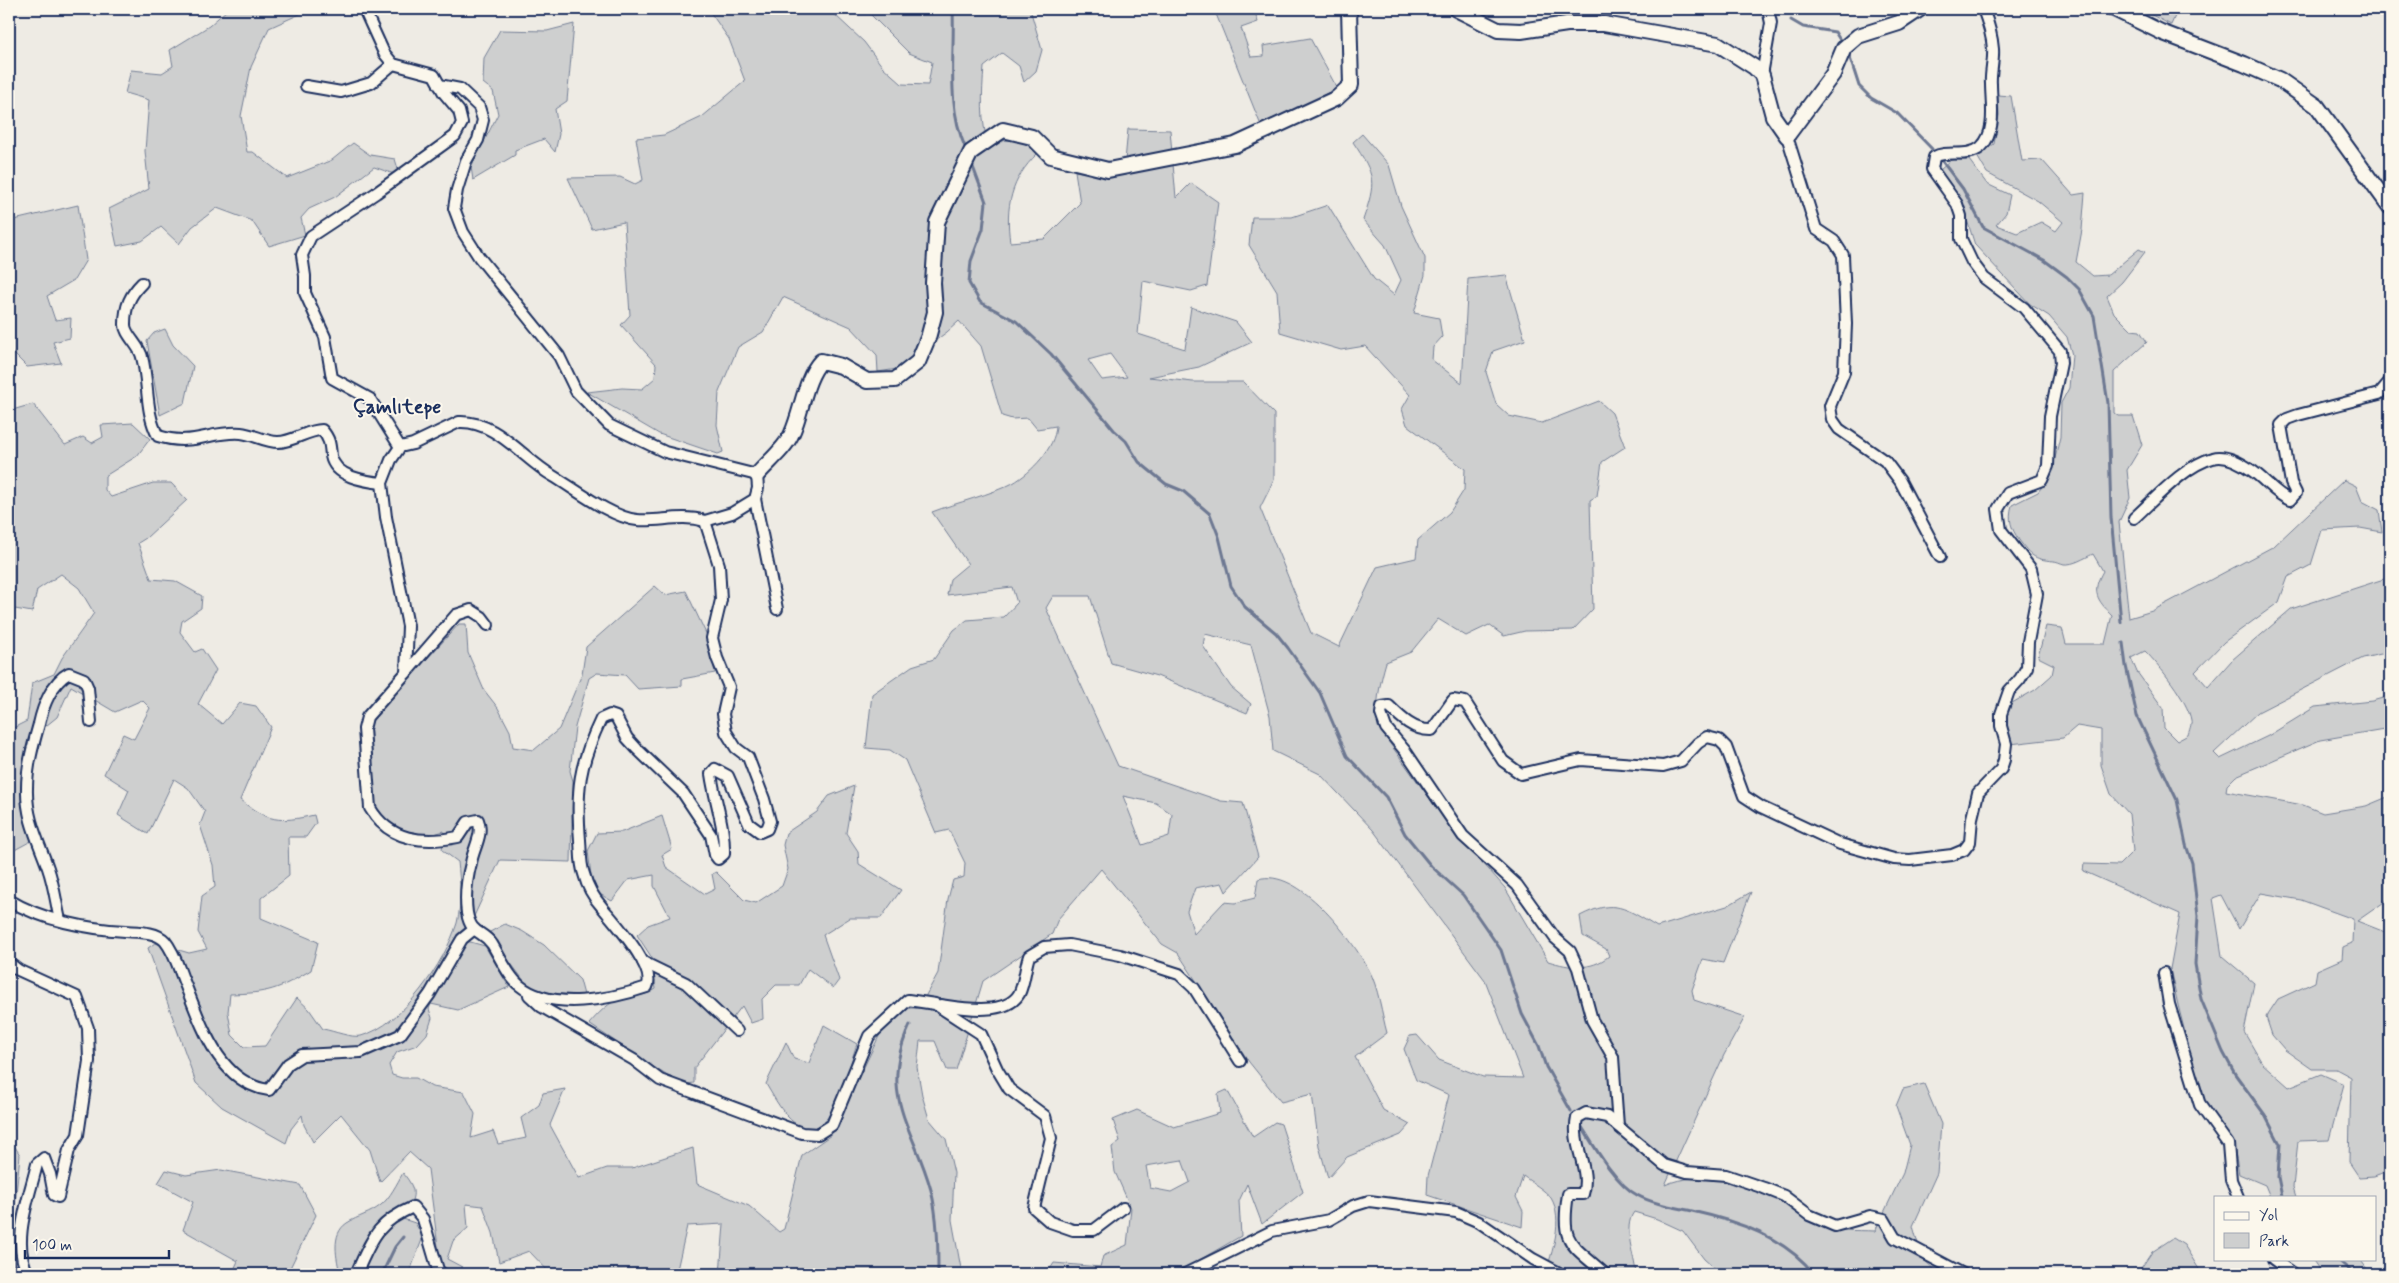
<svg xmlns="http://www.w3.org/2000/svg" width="2399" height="1283" font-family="Mynerve,sans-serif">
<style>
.green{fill:#cecfcf;stroke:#747f96;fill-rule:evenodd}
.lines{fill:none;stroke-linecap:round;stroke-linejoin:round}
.stream{stroke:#6d7892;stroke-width:3}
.street-casing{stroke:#1b2f5e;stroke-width:14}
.secondary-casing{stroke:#1b2f5e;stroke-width:18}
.street{stroke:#fbf7ec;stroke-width:10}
.secondary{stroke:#fbf7ec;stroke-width:14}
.labels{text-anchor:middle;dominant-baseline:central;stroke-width:4;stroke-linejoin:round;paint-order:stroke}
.district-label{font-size:20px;font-weight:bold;fill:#1b2f5e;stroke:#fbf7ec}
</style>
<rect width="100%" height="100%" fill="#eeebe4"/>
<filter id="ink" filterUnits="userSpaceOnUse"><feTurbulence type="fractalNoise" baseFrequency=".02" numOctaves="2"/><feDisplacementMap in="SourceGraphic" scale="10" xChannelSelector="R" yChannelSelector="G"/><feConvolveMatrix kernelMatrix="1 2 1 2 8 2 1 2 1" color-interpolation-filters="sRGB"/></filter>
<g filter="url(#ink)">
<g class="green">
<path d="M228,9H311L269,28L251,67L241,116L247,152H253L287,178L332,160L353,143L370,155L395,159L398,169L394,174L374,167L335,197L309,209L301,218L305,235L269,246L252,221L217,208L192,227L179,244L161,227L142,241L117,246L109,209L149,189L145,151L149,100L125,93L131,70L162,73L173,66L170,50L209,26Z"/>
<path d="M708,9H816L835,15L864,42L882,66L902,84L928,85L932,62L909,53L865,9H1030L1042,50L1036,71L1024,82L1019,66L1002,53L984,67C982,95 980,120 989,147C1006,136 1024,138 1037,154C1011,179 1005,207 1010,242L1044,239L1080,203L1075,171L1112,176L1124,172L1128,129L1170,130L1176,198L1191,183L1218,202L1207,286L1191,291L1143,281L1138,334L1185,349L1191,307L1236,322L1252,342L1199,367L1149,377L1193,382H1243L1274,414V480L1260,508L1311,633L1339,647L1377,567L1416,558L1418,540L1450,512L1464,490L1465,469L1407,425L1402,409L1410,395L1365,346L1341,350L1280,332L1277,291L1249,245L1252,217H1292L1328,205L1374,279L1394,295L1401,280L1385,245L1363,220C1376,182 1376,176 1353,142L1362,134L1389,165L1401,206L1425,258V275L1414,313L1439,318L1442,337L1433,347L1432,360L1462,383L1468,279L1506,275L1525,340L1493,351L1486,372L1496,404L1509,416L1542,423L1599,401L1612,413L1625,447L1602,462L1597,496L1590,500L1593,609L1573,630L1525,631L1504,636L1489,625L1466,636L1438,619L1411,652L1386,662C1380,683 1375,705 1378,727L1445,820L1505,888L1548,961C1571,968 1590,971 1609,956L1606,949L1583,936L1580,916C1615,898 1625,908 1657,927L1727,906L1751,892L1723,963L1703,959L1692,990L1694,1000L1745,1017L1724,1055L1665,1185C1698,1169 1756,1183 1786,1203C1796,1209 1804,1219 1814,1224C1832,1232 1855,1230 1875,1231L1903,1173L1910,1145L1896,1106L1903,1089L1924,1084L1941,1124L1937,1173L1913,1226L1922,1258L1939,1274H1721L1704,1259L1683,1231L1657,1219L1634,1212C1622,1228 1635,1256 1636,1274H1545C1552,1253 1564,1219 1551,1198C1545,1190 1531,1182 1523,1176L1516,1197L1523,1211L1522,1227L1427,1195L1428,1176L1449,1095L1416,1080L1404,1049L1410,1036L1417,1035L1439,1060L1483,1077L1523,1078L1485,980L1373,830L1320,774L1273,751L1270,716L1251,645L1205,634L1203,646L1231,687L1251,704L1247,713L1157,676L1111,663L1090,596H1053L1046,608L1118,766L1221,801L1243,803L1258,857L1226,892L1222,883L1195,888L1187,911L1194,934L1224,902L1235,903L1255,898L1258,879C1299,867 1351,938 1369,970C1378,986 1382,1015 1387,1033L1355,1057L1383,1110L1410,1125L1401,1135L1347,1157L1328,1178L1319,1146L1312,1094L1281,1102L1249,1062L1178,953L1162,944L1101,869L1058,919L1052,934L983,981L956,1070H947L935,1041H920L917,1067L922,1095L929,1119L946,1139L954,1173L952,1220L962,1274H720L724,1224L687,1226L676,1274H551L529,1251L499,1262L493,1233L483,1206L466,1204L468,1228L453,1241L447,1259L462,1267L455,1274H449L441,1270L428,1169L409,1152L380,1182L370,1150L341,1114L313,1142L304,1125L302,1115L291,1129L286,1143L222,1107L196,1083L148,948L155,943L189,953L207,949L198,932L202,896L215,887L213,865L200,825L205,812L188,788L174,779L148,834L118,815L129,790L104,774L123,734L134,739L150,708L142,700L115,712L71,686L57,717L36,734L22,777L24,811L33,840L9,853V730L27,721L32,683L54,674L62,658L94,613L79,588L61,574L37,590L32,612L15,609L9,623V411L33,404L65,445L83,437L92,443L103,437L101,425L133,423L150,439L137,456L105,476V490L111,497L153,483H171L187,500L146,538L138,543L151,579L175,581L202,596L201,608L182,621L180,632L195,652L202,649L216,670L198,704L222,724L240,703L256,706L271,727L240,800C269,822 279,823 314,815L316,823L306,837H288L289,876L261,898V918L318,942L311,970C278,990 268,993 230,994L228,1012L232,1035L244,1047L265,1046L297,998L309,1009L323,1029C334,1031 351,1038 361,1036C403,1025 445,962 457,923C462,903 460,882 458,862L442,850L444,831L420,838L392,827L375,807L370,721L459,624H466L468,653L484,690L498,708L510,731L513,747L534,750L559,729L582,674L586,647L655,586L665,595L686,591L709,640L715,673L682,679V686L638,689L625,675L597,673L589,678L575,727L570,771L573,781L571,862L500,860L463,940L485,946L509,987L458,1010L431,1004L429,1009L432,1018L427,1034L417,1045L397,1052L389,1065L392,1075L402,1078H416L432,1087L464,1092L475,1114L471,1138L493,1131L498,1144L526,1138L521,1118L539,1105L543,1093L565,1089L550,1125L579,1178L607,1168H632L693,1148L697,1184L749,1206L779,1232L784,1229L802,1155L831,1135L881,1032L905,1008H919L938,973L948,899L953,880L964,877L965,863L949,830L936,833L905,760L890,750L866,748L872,694L912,666L934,659L954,630L967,620L1004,617L1017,603L1012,587L947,595L950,579L968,564L932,512C955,503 993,494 1013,483C1032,472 1055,448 1056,426L1037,429L1028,418L1012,419L1002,416L981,346L959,321L947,332L897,369L878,372L877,355L851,327L783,297L763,332L738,347L719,392L717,425L723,452L718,454L659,434L587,392L622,388L642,389L655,378L656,364L621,325L630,315L624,222L592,229L568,178L620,177L635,184L643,180L636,138L664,135L702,117L745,81L729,39ZM1110,354L1127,377L1102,380L1088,360ZM1123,796L1156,803L1172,814L1169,836L1142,845Z"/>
<path d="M1214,9H1254L1258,22L1241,28L1251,57L1264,56L1263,46L1310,38L1337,88L1262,128Z"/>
<path d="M2140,9H2178L2171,25Z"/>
<path d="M574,24L567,101L555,109L559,134L555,152L544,139L515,150V155L473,180L471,167L498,114L493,91L483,83L484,58L500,30L547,31Z"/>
<path d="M1998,95L2011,96L2022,161L2042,160L2073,195L2085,193L2082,230L2076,262L2093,276L2108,275L2139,249L2145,252L2122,282L2107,296L2114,313L2131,330L2140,331L2147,342L2114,372V413L2118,416H2133L2142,445L2127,470L2130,498L2119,522L2129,618L2152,611L2274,546L2344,480L2356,486L2362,501L2379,510L2382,532L2360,528L2322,530L2311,565L2288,577L2279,602L2224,642L2195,672L2208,687L2232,660L2291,609L2390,577V652L2363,658L2258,712L2214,753L2220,759L2268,736L2315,707L2372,701L2390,696V728L2320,740L2236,776L2227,785L2226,791L2303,805L2323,813L2366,806L2390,796V898L2357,921L2390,934V1170L2374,1176L2359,1177L2349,1162L2351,1077L2336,1069H2312L2285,1050L2272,1035L2266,1017L2278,999L2315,982L2317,970L2342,959L2343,947L2352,943L2353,919L2301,900L2261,893L2239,929L2221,895L2213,898L2222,956L2254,983L2244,1032L2262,1063L2289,1087L2321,1074L2344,1084L2329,1140L2298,1141L2293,1187L2296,1197H2270L2265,1185L2239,1174L2233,1141L2201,1095L2178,1005L2170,969L2180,914L2083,871L2084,864L2119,865L2133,851L2129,814L2111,794L2101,765V730L2077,726L2063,738L2010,744L2005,721L2012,703L2035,690L2052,675L2054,665L2038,657L2046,626L2062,628L2066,644H2105L2112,615C2097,600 2091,592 2103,571L2093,554C2084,558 2074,565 2064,564C2060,563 2057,561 2053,561C2033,559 2031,556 2019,540C2011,528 2008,520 2012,505L2038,492L2051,475L2060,437L2061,403L2069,388L2072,355L2067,337L2049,316L2030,304L1975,245L1961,201L1939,171L1951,160H1969L1987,184L2010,195L2006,213L1996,225L2017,233L2041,222L2056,231L2063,222L2038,201L1987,173L1977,156L1994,144L1999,115ZM2145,651C2159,665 2188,701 2191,720C2192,724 2189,731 2188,735L2177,741L2164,728L2163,708L2137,672L2131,658Z"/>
<path d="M78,205L86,260L74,280L47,296L55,320L71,318L70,338L53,342L61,363L27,367L9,349V232L14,220Z"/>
<path d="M165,329L173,345L193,366L185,403L160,415L147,341L154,333Z"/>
<path d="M854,786L846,833L858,851L859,864L901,890L881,918H850L823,935L839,980L833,988L808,969L799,985H776L762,999L763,1019L751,1023L742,1006L694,1068V1083L681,1085L589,1024C598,1014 609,1001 623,998C638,995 643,997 656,989L652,958L637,935L648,925L670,917L654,886V875L628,880L612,901L598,893L591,875L588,851L597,833L622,832L662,816L672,849L662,855L666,867L705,894L715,889L712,874L716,872L744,900L756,903L782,886L788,869L783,845L786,833L817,812L829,796Z"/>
<path d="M505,924L522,931L544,945L580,980L584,995L542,993L528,986L488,933Z"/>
<path d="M824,1025L857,1044C847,1070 829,1162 787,1116C779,1107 772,1094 766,1084L786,1042L794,1059L809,1063Z"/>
<path d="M1227,1090L1253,1137L1275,1122L1281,1124L1303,1192L1262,1224L1247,1184L1239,1201L1241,1236L1175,1274H1047L1054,1263L1100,1267L1103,1256L1127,1245L1131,1208L1115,1172L1112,1147L1120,1141L1113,1120L1137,1110L1174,1127L1220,1113L1218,1094ZM1182,1160L1190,1182L1171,1192L1150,1188L1146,1166Z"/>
<path d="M9,1137L20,1155L14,1214L15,1274H9Z"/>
<path d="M166,1170L186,1175L221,1170L300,1185L316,1215L287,1274H232L238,1261L183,1230L193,1202L158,1183Z"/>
<path d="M403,1173C420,1194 413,1197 403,1219L415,1223L423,1237L409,1274H340C337,1259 330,1234 347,1223C358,1216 370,1214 381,1205C390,1198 397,1183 403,1173Z"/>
<path d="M2173,1238L2184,1245L2202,1274H2137L2152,1252Z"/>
<path d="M2312,1259H2360L2369,1272L2374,1274H2322Z"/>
</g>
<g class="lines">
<g class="stream">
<path d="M953,9C955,56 946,103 965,147"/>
<path d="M1791,20L1803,27L1835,32L1840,40"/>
<path d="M1849,55L1859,86L1871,98L1897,113L1932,149"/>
<path d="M1942,161L1963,189L1983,227L2044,260L2067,277L2079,289L2094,316L2108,403L2111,517L2121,622"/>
<path d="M973,167L986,202L983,229L971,261L969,283L980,302L1016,321L1051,354L1114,430L1126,441L1139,462L1166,484L1183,491L1210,514L1219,537L1231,586L1245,607L1276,633L1288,648L1320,693L1347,756L1386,797L1405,834L1431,866L1463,895L1501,950L1522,1014L1539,1046L1546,1067L1571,1111"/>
<path d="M2123,643L2126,666L2137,716L2177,800L2186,845L2192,863L2198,916L2195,964L2201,999L2223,1052L2235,1074L2265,1115L2280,1144L2278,1177L2282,1197"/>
<path d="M910,1025C877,1096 914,1127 931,1190C938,1218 938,1246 938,1274"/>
<path d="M1582,1127C1595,1148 1616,1184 1637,1195C1653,1204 1674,1207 1692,1211C1737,1221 1785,1237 1814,1274"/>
<path d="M2337,1259L2354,1274"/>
<path d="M382,1274L395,1247L403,1237"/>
</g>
<g class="street-casing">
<g id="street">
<path d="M364,9L384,53L393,64L434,75L444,93L459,111L462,123L455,136L376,193L311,236L302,255L305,276V293L325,337L332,378L370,399L400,447"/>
<path d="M1762,75L1771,23L1768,9"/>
<path d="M439,85L460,89L479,107L483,120L478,140L466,161L457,190L454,208L463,232L479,257L559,356L576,391L609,425L665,452L757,475L758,488L755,499L732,513L705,521"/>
<path d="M306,86L341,92L371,83L393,64"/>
<path d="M1787,136L1816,229L1834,241L1843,255L1846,324L1844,372L1830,406L1832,419L1839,429L1885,461L1900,481L1940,557"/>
<path d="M142,283C130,295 125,306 125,324C124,334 140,346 142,357C149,383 145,413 158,436C193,447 208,431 241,433C253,434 265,442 278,442C293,442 307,430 322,430C330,439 330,445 331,456C335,477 364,481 382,483"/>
<path d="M459,422C496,420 523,459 553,476C575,489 612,518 637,520C660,522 681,514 705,521L719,565L721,600L712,638L717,658L729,687L723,714L726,732L736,748L748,757L764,799L770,821L767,829L760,832L749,824L728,776L715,769L711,774C715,802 725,826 724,854L718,859L715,855L711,835L683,793L637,749L627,738L616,717L610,715L601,719C579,765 576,789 580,840C581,851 580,864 584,874C587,886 594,898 602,907C614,922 657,968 647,987C612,999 551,1012 519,985C508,976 500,957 492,944C482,930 471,935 467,913C465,898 467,878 471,863C473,849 484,834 478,820L468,822L458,837C423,844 389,841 370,808L364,729L367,717L406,673L408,626L386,517L382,483L391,460L400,447L413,444Z"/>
<path d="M755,499L777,609"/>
<path d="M2134,518C2155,499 2185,465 2213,458C2226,454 2241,463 2251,470C2265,479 2275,494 2290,500L2296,493L2291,483L2281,425L2287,419L2298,415L2379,394L2390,381"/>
<path d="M406,673L456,615L471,610L482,617L488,625"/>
<path d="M9,900C41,920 88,929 125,931C137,932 156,931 165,941C174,952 178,966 183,979C200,1020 217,1083 269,1090L288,1064L302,1055L361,1052L400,1035L430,994L462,939L473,930"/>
<path d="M60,920C56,903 54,885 48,868C38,840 26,818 27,788C27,766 33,745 39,724C43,706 52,682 69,673L84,679L88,688L91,722"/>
<path d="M643,962L686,983L737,1031"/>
<path d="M9,963L18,970L77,997L88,1028L89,1061L78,1135L69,1150L58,1197L54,1195L50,1174L44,1158L37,1164C29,1198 11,1242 28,1274"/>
<path d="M2164,973L2169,1004L2200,1105L2228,1144L2231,1180L2238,1197"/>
<path d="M529,995L542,1007L634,1060L660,1080L802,1133L818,1134L832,1125L869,1036L908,1000L935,1004L981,1034L997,1069L1009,1089L1045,1116L1051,1138L1034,1208L1050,1222L1073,1230H1094L1123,1208"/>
<path d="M941,1005C962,1008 1006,1016 1019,994C1025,982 1025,967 1029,956L1044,947L1069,945L1120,955L1179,974L1194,988L1240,1061"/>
<path d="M1618,1126L1613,1057L1592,1020L1578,968L1570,951L1555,938L1517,885L1463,836L1406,752L1386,728L1381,714L1382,707L1389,706C1401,718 1414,731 1432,730L1453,700L1465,702L1503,761L1521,774L1581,760L1663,766L1681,761L1698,743L1707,737L1719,740L1726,747L1744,796L1761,807L1840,844L1894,859L1910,860L1952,855L1964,850L1970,842L1972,818L1978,793L2001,769L2004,760L2006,744L2001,726V714L2009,691L2020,679L2027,667L2028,642L2037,594L2031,569L2001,530L1998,509L2008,493L2042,480L2048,466L2050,416L2061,363L2060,351L2024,308L1984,278L1972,262L1961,239V216L1957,204L1932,169L1934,157C1948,149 1967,159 1981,147C1997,132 1991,103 1991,84C1990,73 1994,61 1993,49C1992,35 1988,22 1983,9"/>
<path d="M2273,1259L2294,1274"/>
<path d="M356,1274C372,1239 376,1223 413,1207L423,1219L438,1270L442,1274"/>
<path d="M1185,1274L1272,1231L1329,1220L1353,1206L1369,1201L1456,1212L1479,1222L1533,1259L1561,1274"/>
<path d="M1605,1274C1571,1243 1560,1245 1568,1194H1583C1591,1169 1571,1145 1577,1118L1586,1113L1607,1117L1664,1165L1687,1172L1726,1175L1764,1188L1784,1196L1809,1215L1835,1226L1870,1216L1884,1219L1895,1238L1963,1274"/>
</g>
</g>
<g class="secondary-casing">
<g id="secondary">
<path d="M1456,9L1498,30L1521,31L1567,24H1604L1718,44L1754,67L1762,75L1773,116L1787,136L1833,74L1844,48L1858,36L1899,23L1920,9"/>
<path d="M2114,9L2161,32L2244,64L2280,80L2317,106L2390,207"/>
<path d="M757,475C767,463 786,448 792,433C802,411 805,378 821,361L841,366L867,381L895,380L918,362L928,338L935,312L933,283L937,222L971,152L1003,130L1032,137L1051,156L1108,170L1235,145L1337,98L1351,85L1349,9"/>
</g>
</g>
<use href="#street" class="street"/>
<use href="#secondary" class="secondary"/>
</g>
</g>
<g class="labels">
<g class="district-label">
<text x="397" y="407">Çamlıtepe</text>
</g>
</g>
<rect width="2399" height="1283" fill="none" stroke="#fbf7ec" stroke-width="30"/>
<rect x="15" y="15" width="2369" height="1253" fill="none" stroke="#1b2f5e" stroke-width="2" filter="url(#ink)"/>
<rect x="2214" y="1196" width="162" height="65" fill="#fbf7ec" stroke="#a1a7b3"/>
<rect x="2224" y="1212" width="25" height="8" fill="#fbf7ec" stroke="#a1a7b3"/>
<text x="2259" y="1220" font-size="15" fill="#1b2f5e">Yol</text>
<rect x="2224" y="1233" width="25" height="15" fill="#cecfcf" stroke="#a1a7b3"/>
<text x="2259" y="1246" font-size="15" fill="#1b2f5e">Park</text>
<path d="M25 1250v8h144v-8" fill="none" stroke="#1b2f5e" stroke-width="2.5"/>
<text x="32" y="1250" font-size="15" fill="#1b2f5e" stroke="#fbf7ec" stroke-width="4" paint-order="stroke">100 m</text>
</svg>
